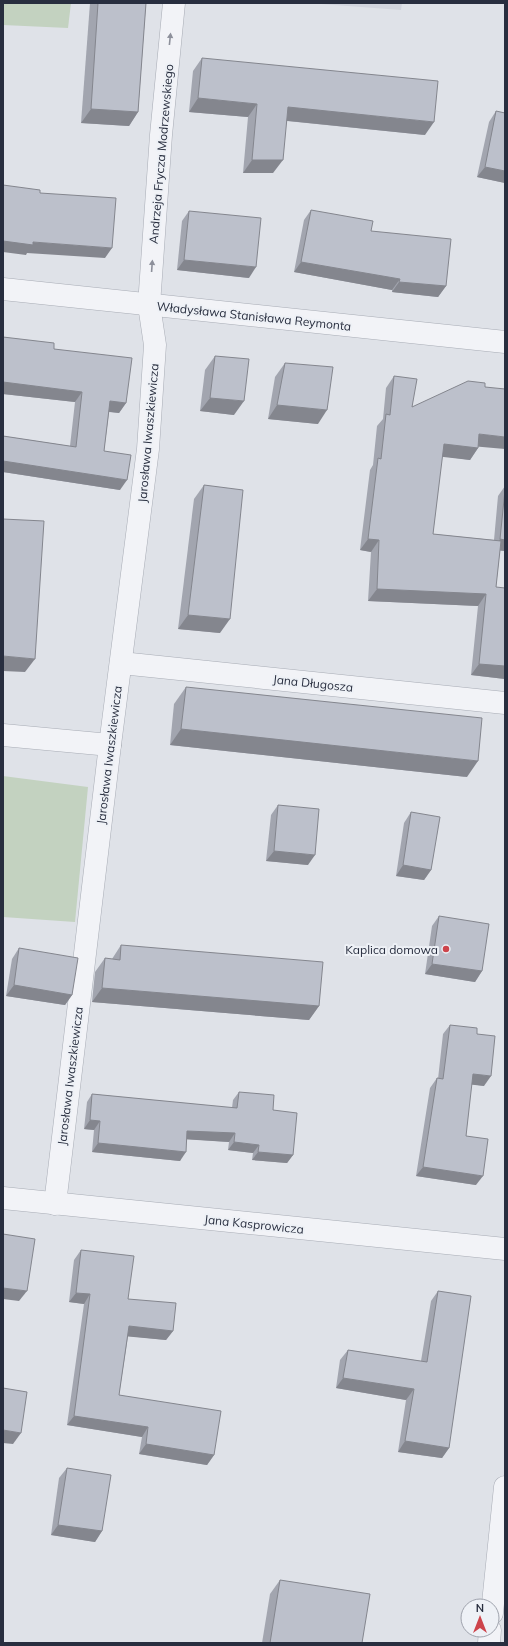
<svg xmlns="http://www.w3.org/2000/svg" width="508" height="1646" font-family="Mulish,sans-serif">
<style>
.built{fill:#d1d4dd}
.green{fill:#c3d2c0}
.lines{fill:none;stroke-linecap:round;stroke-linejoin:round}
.minor-casing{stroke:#a8acb5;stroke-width:23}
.tertiary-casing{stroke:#a8acb5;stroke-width:23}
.minor{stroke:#f2f3f7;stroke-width:22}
.tertiary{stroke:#f2f3f7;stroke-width:22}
.wall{fill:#a2a5af}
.shaded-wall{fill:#84868e}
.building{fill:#bcc0cb;stroke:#84868e}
.oneway{fill:#8d909b}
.poi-dot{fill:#cd444b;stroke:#eef1f6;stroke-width:1.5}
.labels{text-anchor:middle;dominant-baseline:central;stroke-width:4;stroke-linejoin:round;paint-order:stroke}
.street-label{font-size:12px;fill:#282e3f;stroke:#eef1f6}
.poi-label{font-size:12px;fill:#282e3f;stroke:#eef1f6;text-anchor:end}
</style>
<rect width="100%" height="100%" fill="#dfe2e8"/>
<path class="built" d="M308,3H402L401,10Z"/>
<g class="green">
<path d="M3,3H71L68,28L3,25Z"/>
<path d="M3,776L88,787L75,922L3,917Z"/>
</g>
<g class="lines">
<g class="minor-casing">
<g id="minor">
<path d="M3,289L505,342"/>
<path d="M121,663L505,703"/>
<path d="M3,735L110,745"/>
<path d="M3,1198L505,1249"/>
<path d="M55,1204L110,745L148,449L155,345L149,305L161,135L174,3"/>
</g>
</g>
<g class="tertiary-casing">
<g id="tertiary">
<path d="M492,1613L505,1487"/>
<path d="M489,1643L490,1630"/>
</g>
</g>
<use href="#minor" class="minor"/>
<use href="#tertiary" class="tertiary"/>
</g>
<g class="wall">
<path d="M90,3H146L138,112L129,126L81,123Z"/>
<path d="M202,58L425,135L287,121L273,173H243L248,117L189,112L193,71Z"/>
<path d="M496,111L505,183L477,177L489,122Z"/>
<path d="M311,210L371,231L446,286L438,297L392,292V290L294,272L304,220Z"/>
<path d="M189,211L249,278L177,270L182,221Z"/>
<path d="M505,288V303H504Z"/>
<path d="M3,337L54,349L126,403L119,413L109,412L104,451L120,490L3,472V436L70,446L75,402L3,394Z"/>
<path d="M215,356L234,415L200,411L205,370Z"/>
<path d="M285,363L318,424L268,419L275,377Z"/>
<path d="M394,376L412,407L478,446V448L470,460L442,456L433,534L494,540L498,496L505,486V551L500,550L496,587L505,679L471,675L478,606L368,601L371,552L360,550L370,470L373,465L377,426L383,419L386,388Z"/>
<path d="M204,485L220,633L178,629L194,499Z"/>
<path d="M186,687L467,777L170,745L174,704Z"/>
<path d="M278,805L308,865L266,861L271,815Z"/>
<path d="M411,812L431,870L424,880L396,876L404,823Z"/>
<path d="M439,916L482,971L475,982L425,974L432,926Z"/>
<path d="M121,945L319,1006L309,1020L92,1002L95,972L105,958L112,959Z"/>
<path d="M19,948L72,995L65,1005L6,996L12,959Z"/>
<path d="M450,1025L477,1034L484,1086L471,1084L466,1136L476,1185L416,1176L430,1088L437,1078L438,1079L443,1034Z"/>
<path d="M239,1092L273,1110L293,1155L287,1163L252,1160L253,1153L228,1150L229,1142L187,1139L180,1161L92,1152L94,1130L84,1129L87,1102L92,1094L232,1108L233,1100Z"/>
<path d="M81,1250L128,1299L173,1331L166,1340L128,1336L119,1395L214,1455L207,1465L139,1454L142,1437L67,1425L84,1304L69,1302L74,1260Z"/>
<path d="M438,1291L449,1448L442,1458L398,1452L406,1400L336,1388L340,1360L348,1350L421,1361L431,1301Z"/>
<path d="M67,1468L102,1531L95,1542L51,1535L59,1478Z"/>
<path d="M280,1580L362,1643H262L270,1594Z"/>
</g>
<g class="shaded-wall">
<path d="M493,3H505V4Z"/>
<path d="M198,98L257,104L248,117L189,112Z"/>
<path d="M288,107L434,122L425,135L279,120Z"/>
<path d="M91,109L138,112L129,126L81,123Z"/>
<path d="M252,160H283L273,173H243Z"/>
<path d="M485,167L505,171V183L477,177Z"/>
<path d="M3,241L33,242L112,248L105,258L27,253L26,255L3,252Z"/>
<path d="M184,260L256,267L249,278L177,270Z"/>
<path d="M301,262L400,279L392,290L294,272Z"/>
<path d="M399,282L446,286L438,297L392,292Z"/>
<path d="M3,382L82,392L75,402L3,394Z"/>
<path d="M210,398L244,401L234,415L200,411Z"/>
<path d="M110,401L126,403L119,413L103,411Z"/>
<path d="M277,405L327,410L318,424L268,419Z"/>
<path d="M479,434L505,437V449L471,446Z"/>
<path d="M444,444L478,448L470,460L435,456Z"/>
<path d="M3,461L127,480L120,490L3,472Z"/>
<path d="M368,539L379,540L371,552L360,550Z"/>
<path d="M500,539L505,540V551L493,550Z"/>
<path d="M377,589L486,594L478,606L368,601Z"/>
<path d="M188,615L230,619L220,633L178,629Z"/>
<path d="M3,656L35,659L25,672L3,671Z"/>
<path d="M479,664L505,666V679L471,675Z"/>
<path d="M181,729L478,761L467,777L170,745Z"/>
<path d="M274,851L315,855L308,865L266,861Z"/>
<path d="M403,865L431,870L424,880L396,876Z"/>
<path d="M432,964L482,971L475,982L425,974Z"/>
<path d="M14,985L72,995L65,1005L6,996Z"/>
<path d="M102,988L319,1006L309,1020L92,1002Z"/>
<path d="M473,1074L491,1076L484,1086L466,1084Z"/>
<path d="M90,1120L100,1121L94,1130L84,1129Z"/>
<path d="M187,1131L235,1133L229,1142L181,1139Z"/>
<path d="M234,1142L259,1145L253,1153L228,1150Z"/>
<path d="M98,1143L186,1152L180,1161L92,1152Z"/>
<path d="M258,1152L293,1155L287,1163L252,1160Z"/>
<path d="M423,1167L483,1176L476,1185L416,1176Z"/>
<path d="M3,1288L27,1291L19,1301L3,1299Z"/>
<path d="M76,1293L90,1294L84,1304L69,1302Z"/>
<path d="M129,1326L173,1331L166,1340L123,1336Z"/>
<path d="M343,1378L414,1389L406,1400L336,1388Z"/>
<path d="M74,1416L148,1427L142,1437L67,1425Z"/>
<path d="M3,1430L21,1433L13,1444L3,1443Z"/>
<path d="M405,1441L449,1448L442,1458L398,1452Z"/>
<path d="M146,1444L214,1455L207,1465L139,1454Z"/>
<path d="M58,1525L102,1531L95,1542L51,1535Z"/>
</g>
<g class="building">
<path d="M98,3H146L138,112L91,109Z"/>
<path d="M202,58L438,81L434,122L288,107L283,160H252L257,104L198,98Z"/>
<path d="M496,111L505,113V171L485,167Z"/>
<path d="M3,185L40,190V193L116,198L112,248L33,242V245L3,241Z"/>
<path d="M311,210L373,221L371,231L451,239L446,286L399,282L400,279L301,262Z"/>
<path d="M189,211L261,218L256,267L184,260Z"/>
<path d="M3,337L54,343V349L132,358L126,403L110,401L104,451L131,455L127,480L3,461V436L76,447L82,392L3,382Z"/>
<path d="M215,356L249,359L244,401L210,398Z"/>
<path d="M285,363L333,367L327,410L277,405Z"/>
<path d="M394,376L417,379L412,407L468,381L485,383V387L505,389V437L479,434L478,448L444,444L433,534L501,541L496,587L505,588V666L479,664L486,594L377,589L379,540L368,539L378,458L381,459L386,414L390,415Z"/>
<path d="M204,485L243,490L230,619L188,615Z"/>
<path d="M505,490V540L500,539Z"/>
<path d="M3,519L44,521L35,659L3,656Z"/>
<path d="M186,687L482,718L478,761L181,729Z"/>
<path d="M278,805L319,809L315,855L274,851Z"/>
<path d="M411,812L440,817L431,870L403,865Z"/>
<path d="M439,916L489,924L482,971L432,964Z"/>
<path d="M121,945L323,962L319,1006L102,988L105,958L120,960Z"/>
<path d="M19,948L78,958L72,995L14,985Z"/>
<path d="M450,1025L477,1028V1034L495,1036L491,1076L473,1074L466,1136L488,1139L483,1176L423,1167L437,1078L443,1079Z"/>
<path d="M239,1092L274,1095L273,1110L297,1113L293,1155L258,1152L259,1145L234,1142L235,1133L187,1131L186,1152L98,1143L100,1121L90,1120L92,1094L237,1108Z"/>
<path d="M3,1234L35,1239L27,1291L3,1288Z"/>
<path d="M81,1250L134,1256L128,1299L176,1303L173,1331L129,1326L119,1395L221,1411L214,1455L146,1444L148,1427L74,1416L90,1294L76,1293Z"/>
<path d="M438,1291L471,1296L449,1448L405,1441L414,1389L343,1378L348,1350L427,1362Z"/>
<path d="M3,1388L27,1392L21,1433L3,1430Z"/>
<path d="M67,1468L111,1475L102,1531L58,1525Z"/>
<path d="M280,1580L370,1594L362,1643H270Z"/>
</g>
<defs><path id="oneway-solid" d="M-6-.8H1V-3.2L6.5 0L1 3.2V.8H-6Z"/></defs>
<g class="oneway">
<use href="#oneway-solid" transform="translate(170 39) rotate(-84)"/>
<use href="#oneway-solid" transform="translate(152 266) rotate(-86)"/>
</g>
<circle class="poi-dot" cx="446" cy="949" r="4"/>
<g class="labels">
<g class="street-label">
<text transform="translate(161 154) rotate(-85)">Andrzeja Frycza Modrzewskiego</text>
<text transform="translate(254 316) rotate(6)">Władysława Stanisława Reymonta</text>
<text transform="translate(148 433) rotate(-85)">Jarosława Iwaszkiewicza</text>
<text transform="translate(313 683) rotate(6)">Jana Długosza</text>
<text transform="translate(109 755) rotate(-83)">Jarosława Iwaszkiewicza</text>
<text transform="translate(70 1076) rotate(-83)">Jarosława Iwaszkiewicza</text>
<text transform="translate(254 1224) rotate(6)">Jana Kasprowicza</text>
</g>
<g class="poi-label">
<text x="438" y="949">Kaplica domowa</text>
</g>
</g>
<rect width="508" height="1646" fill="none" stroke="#282e3f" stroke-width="8"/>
<g transform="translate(480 1618)"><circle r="19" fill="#eef1f6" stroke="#9fa3ad"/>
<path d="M0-3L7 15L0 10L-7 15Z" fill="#cd444b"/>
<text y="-6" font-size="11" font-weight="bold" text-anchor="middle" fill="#282e3f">N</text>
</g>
</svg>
